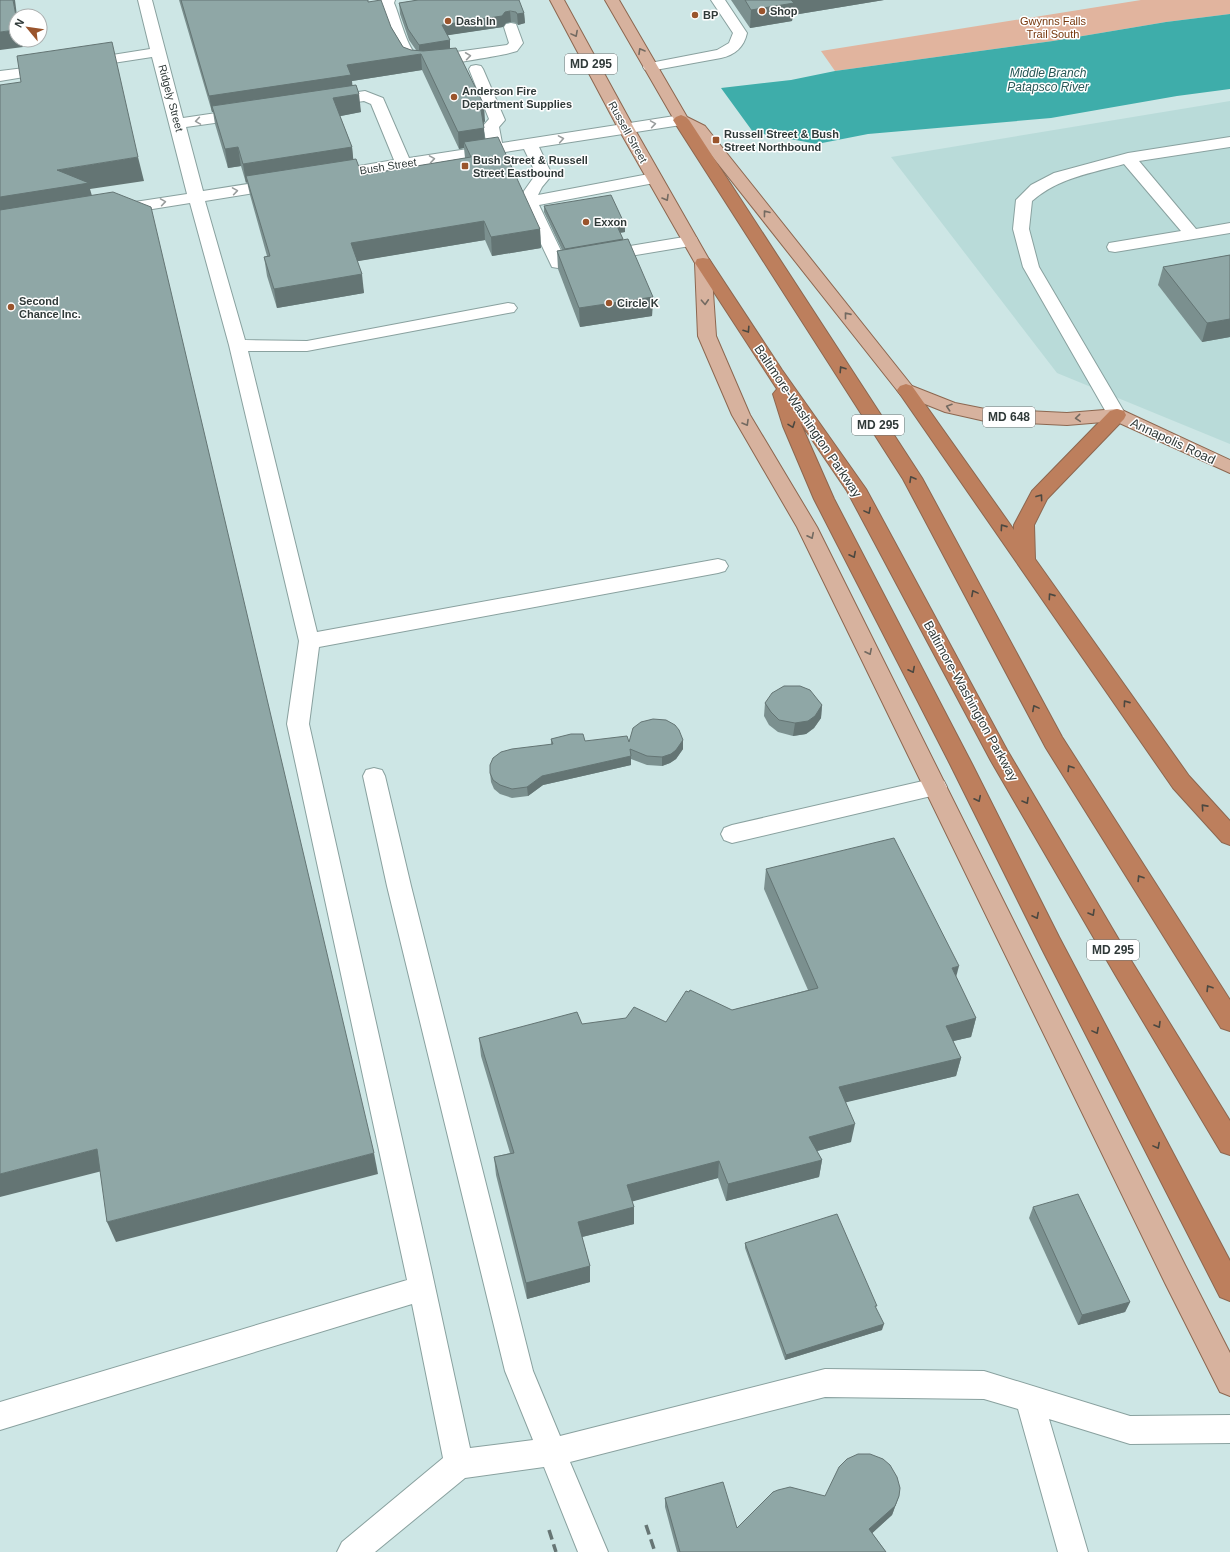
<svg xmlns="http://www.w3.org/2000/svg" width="1230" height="1552" font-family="Arial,sans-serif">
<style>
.built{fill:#b9dbd9}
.green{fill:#e1b49e}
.water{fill:#3eadaa}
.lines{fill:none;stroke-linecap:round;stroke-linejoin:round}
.minor-casing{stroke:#89a19f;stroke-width:2}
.major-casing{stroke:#8c6750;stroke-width:2}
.highway-casing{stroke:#8c6750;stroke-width:2}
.minor{fill:#fff;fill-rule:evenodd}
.major{fill:#d7b29e;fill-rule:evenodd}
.highway{fill:#bd7f5d;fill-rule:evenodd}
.rail{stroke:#667574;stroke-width:3.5;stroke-dasharray:10 5;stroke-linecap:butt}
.wall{fill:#7b908f;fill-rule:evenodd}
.shaded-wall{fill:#647574}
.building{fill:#8fa7a6;stroke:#647574}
.oneway{stroke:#736a61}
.oneway2{stroke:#989c9c}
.oneway3{stroke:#4c4840}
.poi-dot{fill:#9a542c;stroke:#fff;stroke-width:1.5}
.labels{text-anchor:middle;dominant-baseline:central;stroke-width:3;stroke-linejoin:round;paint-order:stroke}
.far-poi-label{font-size:11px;font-weight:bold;fill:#303a39;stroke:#fff;text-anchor:start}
.far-park-label{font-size:11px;fill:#76360b;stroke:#fff}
.far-street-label{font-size:11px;fill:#303a39;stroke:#fff}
.shield{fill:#fff;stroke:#6e7574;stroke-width:1}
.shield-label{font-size:12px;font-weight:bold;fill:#303a39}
.far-water-label{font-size:12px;font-style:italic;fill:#295857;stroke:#fff}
.street-label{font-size:13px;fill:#303a39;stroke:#fff}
</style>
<rect width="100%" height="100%" fill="#cde6e5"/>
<path class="built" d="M1230,101V444L1057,373L891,157Z"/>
<path class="green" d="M1141,0H1230V14L1166,22L1053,41L835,71L821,51Z"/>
<path class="water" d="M1230,14V89L1177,96L1051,118L868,134L817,144L753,132L721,88L791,80L835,71L1053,41L1166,22Z"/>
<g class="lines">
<g class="minor-casing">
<g id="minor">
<path d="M138,0H152L183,118L243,109L248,111L251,114L248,117L243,119L186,127L203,191L279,179L285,181L287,184L285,187L279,189L205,201L245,340L307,341L508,303L514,304L517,308L514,312L508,313L307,351H248L317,632L718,559L725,561L728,566L725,571L718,573L319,647L309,724L431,1268L470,1448L533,1440L505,1371L387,886L363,776L366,770L374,768L382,770L385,776L411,886L533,1371L560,1436L825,1369L984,1371L1130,1416L1230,1415V1443L1130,1444L1049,1419L1088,1552H1058L1018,1409L984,1399L825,1397L570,1462L608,1552H578L544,1467L465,1478L375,1552H337L342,1542L443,1458L412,1304L0,1430V1402L407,1280L287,724L299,641L229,345L190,203L115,215L109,213L107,210L109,207L115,205L187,194L152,57L87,67L82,66L80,63L82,60L87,59L150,49Z"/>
<path d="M381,0H395L394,3C400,16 407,50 419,57L507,45L509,43L504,27L506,24L511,23L516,24L523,43L517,51L506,54C488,57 418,72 406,62C393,51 386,19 380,3Z"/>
<path d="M711,0H725L747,33C744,47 735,55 721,58L650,71L645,70L643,67L645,64L717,50L729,43L733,33Z"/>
<path d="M49,65L54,66L56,69L54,72L0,81V71Z"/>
<path d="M476,65L481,66L483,69L505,120L499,127L502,143L681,115L686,117L689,120L686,123L681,125L539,147L552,175L542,187L538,195L654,173L660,175L662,178L660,181L654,183L539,205L564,257L690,236L696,237L698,241L696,245L558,268L552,267L521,202L524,191L536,174L524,149L330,180L324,178L322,175L324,172L394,160L371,104L364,101L330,106L325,104L322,101L325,98L330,96L365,91L383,98L409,158L487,146L483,126L489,119L469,69L471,66Z"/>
<path d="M1230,137V147L1139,161L1196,229L1230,223V233L1115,252L1109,251L1107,247L1109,243L1181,231L1124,164C1092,173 1058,178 1032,201L1029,229L1039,267L1126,415L1124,419L1117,421L1110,419L1023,267L1013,229L1016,200L1031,185L1054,173L1128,153Z"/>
<path d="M936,778L944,781L947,787L944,793L732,843L724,840L721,834L724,828L732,825Z"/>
</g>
</g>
<g class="major-casing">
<g id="major">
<path d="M550,0H564L634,128L711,263L716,336L750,415L817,527L1185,1265L1230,1353V1396L1220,1392L1165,1283L797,527L732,415L698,336L695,263L618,128Z"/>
<path d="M605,0H619L687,117L705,126L912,386L955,403L985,409L1067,413L1117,409L1124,411L1230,460V473L1115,421L1067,425L985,421L945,412L900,394L693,132L676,123Z"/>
</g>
</g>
<g class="highway-casing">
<g id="highway">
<path d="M681,115L686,117L689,120L922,478L1062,737L1230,1000V1031L1221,1028L1046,748L903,479L673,120L676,117Z"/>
<path d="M703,258L709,259L782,370L866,489L1007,750L1132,962L1230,1121V1155L1221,1152L1116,976L991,761L847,491L800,422L834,499L972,764L1059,937L1230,1261V1301L1220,1297L1043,951L950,764L814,499L783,426L773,394L777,389L695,263L697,259Z"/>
<path d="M906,384L912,386L1014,530V525L1032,491L1110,411L1117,409L1124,411L1126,415L1124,419L1047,499L1034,525L1035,559L1189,776L1230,821V845L1222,842L1173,788L900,394L897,390L900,386Z"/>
</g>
</g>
<use href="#minor" class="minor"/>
<use href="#major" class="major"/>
<use href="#highway" class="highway"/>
<g class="rail">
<path d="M646,1525L655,1552"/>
<path d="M549,1530L556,1552"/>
</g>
</g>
<g class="wall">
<path d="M179,0H368V2L391,27L403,47L411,50H416L409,40L400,14L399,3L418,0L524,13L525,23L518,25L516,23L511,22L506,23L503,27L447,35L450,48L485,121L483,124L485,139L540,229L541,248L492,256L485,240L357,261L364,293L277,308L267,276L264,257L267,256L250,195L247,182L246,183L241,166L228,168L215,124L213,112H212ZM422,70L459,149L464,148L465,158L362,175L353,159L352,147L340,116L361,112L352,86V81Z"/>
<path d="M731,0H884L793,15L792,21L750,28Z"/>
<path d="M544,206L625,232L620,233L623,240L653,297L652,316L580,327L558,269L557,251L562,250L544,212Z"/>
<path d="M1230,255V337L1202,342L1158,285L1163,267Z"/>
<path d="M765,703L822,705L821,718L814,728L806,734L793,736L778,732L769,725L764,716Z"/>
<path d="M551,739L585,741L629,742L683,740V749L676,759L670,763L662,766L647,765L631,759V765L543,785L528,796L512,798L500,794L494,789L491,782L490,773L551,745Z"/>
<path d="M766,869L956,977L976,1018L971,1037L953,1041L961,1058L956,1076L845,1102L851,1142L817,1151L822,1160L819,1177L726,1201L718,1178L632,1201L634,1207V1224L582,1237L590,1266V1282L527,1299L496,1175L494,1157L510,1153L481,1056L479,1038L582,1024L666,1022L732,1010L808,990L764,889Z"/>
<path d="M1033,1207L1130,1302L1125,1312L1078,1325L1029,1218Z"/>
<path d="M745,1243L876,1308L882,1330L785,1360L745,1248Z"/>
<path d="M825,1496H899L892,1515L872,1533L886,1552H677L665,1507V1498L737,1528Z"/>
</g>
<g class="shaded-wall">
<path d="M13,0H15L17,16H16Z"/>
<path d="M789,0H884L793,15L792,21L750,28L751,10Z"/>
<path d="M510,11L511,22L506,23L503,27L443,36L442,25Z"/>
<path d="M524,13L525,23L518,25L517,14Z"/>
<path d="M16,30V40H22L23,47L0,50V32Z"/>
<path d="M450,40V51L421,55L422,70L352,81L353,91L212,106L213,112H212L209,96L347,65L419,54V45Z"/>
<path d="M359,94L361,112L336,117L333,98Z"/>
<path d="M484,105L485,121L482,126L481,110Z"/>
<path d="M484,128L485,145L464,142V148L459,149L458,132Z"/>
<path d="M238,147L241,166L228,168L225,149Z"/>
<path d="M352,147L354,166L246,176L247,182L246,183L243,164Z"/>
<path d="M138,157L144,181L90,189L95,206L0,221V197L57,170Z"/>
<path d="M484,221L485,240L353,262L351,243Z"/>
<path d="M625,225V232L617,233V226Z"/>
<path d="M540,229L541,248L492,256L491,237Z"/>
<path d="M623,239V246L565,255V249Z"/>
<path d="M362,274L364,293L277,308L274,289Z"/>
<path d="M653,297L652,316L580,327L579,308Z"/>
<path d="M1230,319V337L1202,342L1207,323Z"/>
<path d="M822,705L821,718L814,728L806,734L793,736L795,723Z"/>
<path d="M683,740V749L676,759L670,763L662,766V757Z"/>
<path d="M631,756V765L543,785L528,796L527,787L542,776Z"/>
<path d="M959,966L954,985L952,968Z"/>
<path d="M976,1018L971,1037L941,1044L946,1026Z"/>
<path d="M961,1058L956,1076L835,1105L839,1087Z"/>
<path d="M855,1124L851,1142L806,1154L809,1137Z"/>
<path d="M97,1149L106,1170L0,1197V1174Z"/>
<path d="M374,1153L378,1174L116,1242L107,1222Z"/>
<path d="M822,1160L819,1177L726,1201L728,1184Z"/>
<path d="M719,1161L718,1178L627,1203V1185Z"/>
<path d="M634,1207V1224L578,1238V1222Z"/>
<path d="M590,1266V1282L527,1299L526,1283Z"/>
<path d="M1130,1302L1125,1312L1078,1325L1082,1315Z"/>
<path d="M884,1324L882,1330L785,1360L786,1355Z"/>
<path d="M899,1496L892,1515L867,1538L869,1529Z"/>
</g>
<g class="building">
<path d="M0,0H13L16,16V30L0,32Z"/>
<path d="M181,0H368V2L381,0L391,27L403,47L411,50L423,51L456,48L484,105L481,110L484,128L458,132L421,54L347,65L351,75L209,96Z"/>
<path d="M418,0H519L524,13L517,14L516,12L510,11L505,12L502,16L442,25L450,40L419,45L408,29L399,3Z"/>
<path d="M745,0H791L794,3L751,10Z"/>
<path d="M112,42L138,157L57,170L89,183L0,197V85L21,82L17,56Z"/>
<path d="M356,85L359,94L333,98L352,147L243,164L238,147L225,149L212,106Z"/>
<path d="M498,137L540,229L491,237L484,221L351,243L362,274L274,289L264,257L270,256L246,176L356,159L362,175L471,157L464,142Z"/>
<path d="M113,192L151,207L374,1153L107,1222L97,1149L0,1174V210Z"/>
<path d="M611,195L625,225L617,226L623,239L565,249L544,206Z"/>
<path d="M628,239L653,297L579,308L557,251Z"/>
<path d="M1230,255V319L1207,323L1163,267Z"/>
<path d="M784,686H800L810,690L822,705L815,716L808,721L795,723L779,720L771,712L765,703L772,693Z"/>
<path d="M653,719L666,720L675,725L679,730L683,740L676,750L671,754L662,757L647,756L630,749L631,756L542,776L527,787L512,789L500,785L493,780L490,773V765L493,758L501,752L512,749L553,744L551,739L571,734H583L585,741L627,736L629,742L633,728L641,722Z"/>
<path d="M894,838L959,966L952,968L976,1018L946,1026L961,1058L839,1087L855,1124L809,1137L822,1160L728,1184L719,1161L627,1185L634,1207L578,1222L590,1266L526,1283L494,1157L514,1153L479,1038L577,1012L582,1024L626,1018L634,1007L666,1022L686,991L689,992L690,990L732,1010L818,988L766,869Z"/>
<path d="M1078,1194L1130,1302L1082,1315L1033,1207Z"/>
<path d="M837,1214L877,1306H875L884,1324L786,1355L745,1243Z"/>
<path d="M858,1454H870L883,1459L890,1465L897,1477L900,1488L899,1496L895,1506L869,1529L886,1552H680L665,1498L723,1482L737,1528L773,1492L778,1490L790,1487L825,1496L839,1467L847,1459Z"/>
</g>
<defs><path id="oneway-chevron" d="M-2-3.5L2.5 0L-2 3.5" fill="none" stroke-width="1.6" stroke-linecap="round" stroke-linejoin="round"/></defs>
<g class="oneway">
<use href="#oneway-chevron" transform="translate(575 34) rotate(62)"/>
<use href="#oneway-chevron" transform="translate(641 51) rotate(-120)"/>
<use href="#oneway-chevron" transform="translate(666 198) rotate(60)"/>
<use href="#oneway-chevron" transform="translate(766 213) rotate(-128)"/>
<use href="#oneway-chevron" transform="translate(705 302) rotate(87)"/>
<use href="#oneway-chevron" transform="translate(847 315) rotate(-129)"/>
<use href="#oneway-chevron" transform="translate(949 407) rotate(-162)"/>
<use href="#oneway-chevron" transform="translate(1078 418) rotate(175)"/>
<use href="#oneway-chevron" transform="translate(746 423) rotate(60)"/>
<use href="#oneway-chevron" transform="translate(811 536) rotate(64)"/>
<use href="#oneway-chevron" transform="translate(869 652) rotate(64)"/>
</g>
<g class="oneway2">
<use href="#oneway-chevron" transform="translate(468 56) rotate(-8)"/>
<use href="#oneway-chevron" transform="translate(198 121) rotate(171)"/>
<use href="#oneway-chevron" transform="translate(653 124) rotate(-9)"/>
<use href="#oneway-chevron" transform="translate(561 139) rotate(-10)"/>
<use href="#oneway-chevron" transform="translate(432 159) rotate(-9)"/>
<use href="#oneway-chevron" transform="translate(235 191) rotate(-9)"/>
<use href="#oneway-chevron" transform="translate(163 202) rotate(-9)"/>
</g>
<g class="oneway3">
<use href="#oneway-chevron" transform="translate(747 330) rotate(57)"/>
<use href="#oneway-chevron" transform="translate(842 369) rotate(-123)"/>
<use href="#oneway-chevron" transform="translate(792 425) rotate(70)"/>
<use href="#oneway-chevron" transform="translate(912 479) rotate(-120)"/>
<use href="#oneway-chevron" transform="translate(1040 497) rotate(-54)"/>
<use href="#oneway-chevron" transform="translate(868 511) rotate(62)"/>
<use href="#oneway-chevron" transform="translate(1003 527) rotate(-125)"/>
<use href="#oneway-chevron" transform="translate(853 555) rotate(63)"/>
<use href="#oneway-chevron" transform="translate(974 593) rotate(-118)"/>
<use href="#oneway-chevron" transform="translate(1051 596) rotate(-125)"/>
<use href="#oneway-chevron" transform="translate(912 670) rotate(63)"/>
<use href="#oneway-chevron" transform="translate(1126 703) rotate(-125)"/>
<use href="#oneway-chevron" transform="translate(1035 708) rotate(-118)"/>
<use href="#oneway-chevron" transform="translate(1070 768) rotate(-122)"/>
<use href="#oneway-chevron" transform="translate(978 799) rotate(64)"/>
<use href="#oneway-chevron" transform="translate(1026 801) rotate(60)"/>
<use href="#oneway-chevron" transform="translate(1204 807) rotate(-132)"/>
<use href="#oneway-chevron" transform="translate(1140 878) rotate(-122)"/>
<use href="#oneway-chevron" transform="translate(1092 913) rotate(60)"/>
<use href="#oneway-chevron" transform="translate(1036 916) rotate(63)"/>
<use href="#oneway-chevron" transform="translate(1209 988) rotate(-122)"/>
<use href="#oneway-chevron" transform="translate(1158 1025) rotate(59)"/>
<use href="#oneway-chevron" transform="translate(1096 1031) rotate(62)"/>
<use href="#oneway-chevron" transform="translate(1157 1146) rotate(62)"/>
</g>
<g class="poi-dot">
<circle cx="762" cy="11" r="4"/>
<circle cx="695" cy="15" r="4"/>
<circle cx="448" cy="21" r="4"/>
<circle cx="454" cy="97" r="4"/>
<rect x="712" y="136" width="8" height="8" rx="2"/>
<rect x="461" y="162" width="8" height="8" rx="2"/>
<circle cx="586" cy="222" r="4"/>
<circle cx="609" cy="303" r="4"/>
<circle cx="11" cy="307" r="4"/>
</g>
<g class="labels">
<g class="far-poi-label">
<text x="770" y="11">Shop</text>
<text x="703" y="15">BP</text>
<text x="456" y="21">Dash In</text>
<text x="462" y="91">Anderson Fire<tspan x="462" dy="13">Department Supplies</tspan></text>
<text x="724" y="134">Russell Street &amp; Bush<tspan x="724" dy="13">Street Northbound</tspan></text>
<text x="473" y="160">Bush Street &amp; Russell<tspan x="473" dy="13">Street Eastbound</tspan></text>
<text x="594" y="222">Exxon</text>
<text x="19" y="301">Second<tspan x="19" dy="13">Chance Inc.</tspan></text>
<text x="617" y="303">Circle K</text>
</g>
<g class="far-park-label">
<text x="1053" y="21">Gwynns Falls<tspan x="1053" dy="13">Trail South</tspan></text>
</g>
<g class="far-street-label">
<text transform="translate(171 98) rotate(75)">Ridgely Street</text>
<text transform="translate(628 132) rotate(61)">Russell Street</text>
<text transform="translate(388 166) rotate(-9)">Bush Street</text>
</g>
<g class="shield">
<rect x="565" y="54" width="52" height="20" rx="3"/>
<rect x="983" y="407" width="52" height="20" rx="3"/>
<rect x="852" y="415" width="52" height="20" rx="3"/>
<rect x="1087" y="940" width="52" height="20" rx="3"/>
</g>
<g class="shield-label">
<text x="591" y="64">MD 295</text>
<text x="1009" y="417">MD 648</text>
<text x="878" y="425">MD 295</text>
<text x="1113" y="950">MD 295</text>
</g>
<g class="far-water-label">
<text x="1048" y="73">Middle Branch<tspan x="1048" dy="14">Patapsco River</tspan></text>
</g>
<g class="street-label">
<text transform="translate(808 421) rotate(56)">Baltimore-Washington Parkway</text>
<text transform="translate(1173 441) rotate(25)">Annapolis Road</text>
<text transform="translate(971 701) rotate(61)">Baltimore-Washington Parkway</text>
</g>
</g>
<g transform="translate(28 28) rotate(299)"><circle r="19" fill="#ffffff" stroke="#acb0b0"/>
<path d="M0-3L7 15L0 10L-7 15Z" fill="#9a542c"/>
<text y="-6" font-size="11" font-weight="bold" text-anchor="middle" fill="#303a39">N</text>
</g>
</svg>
